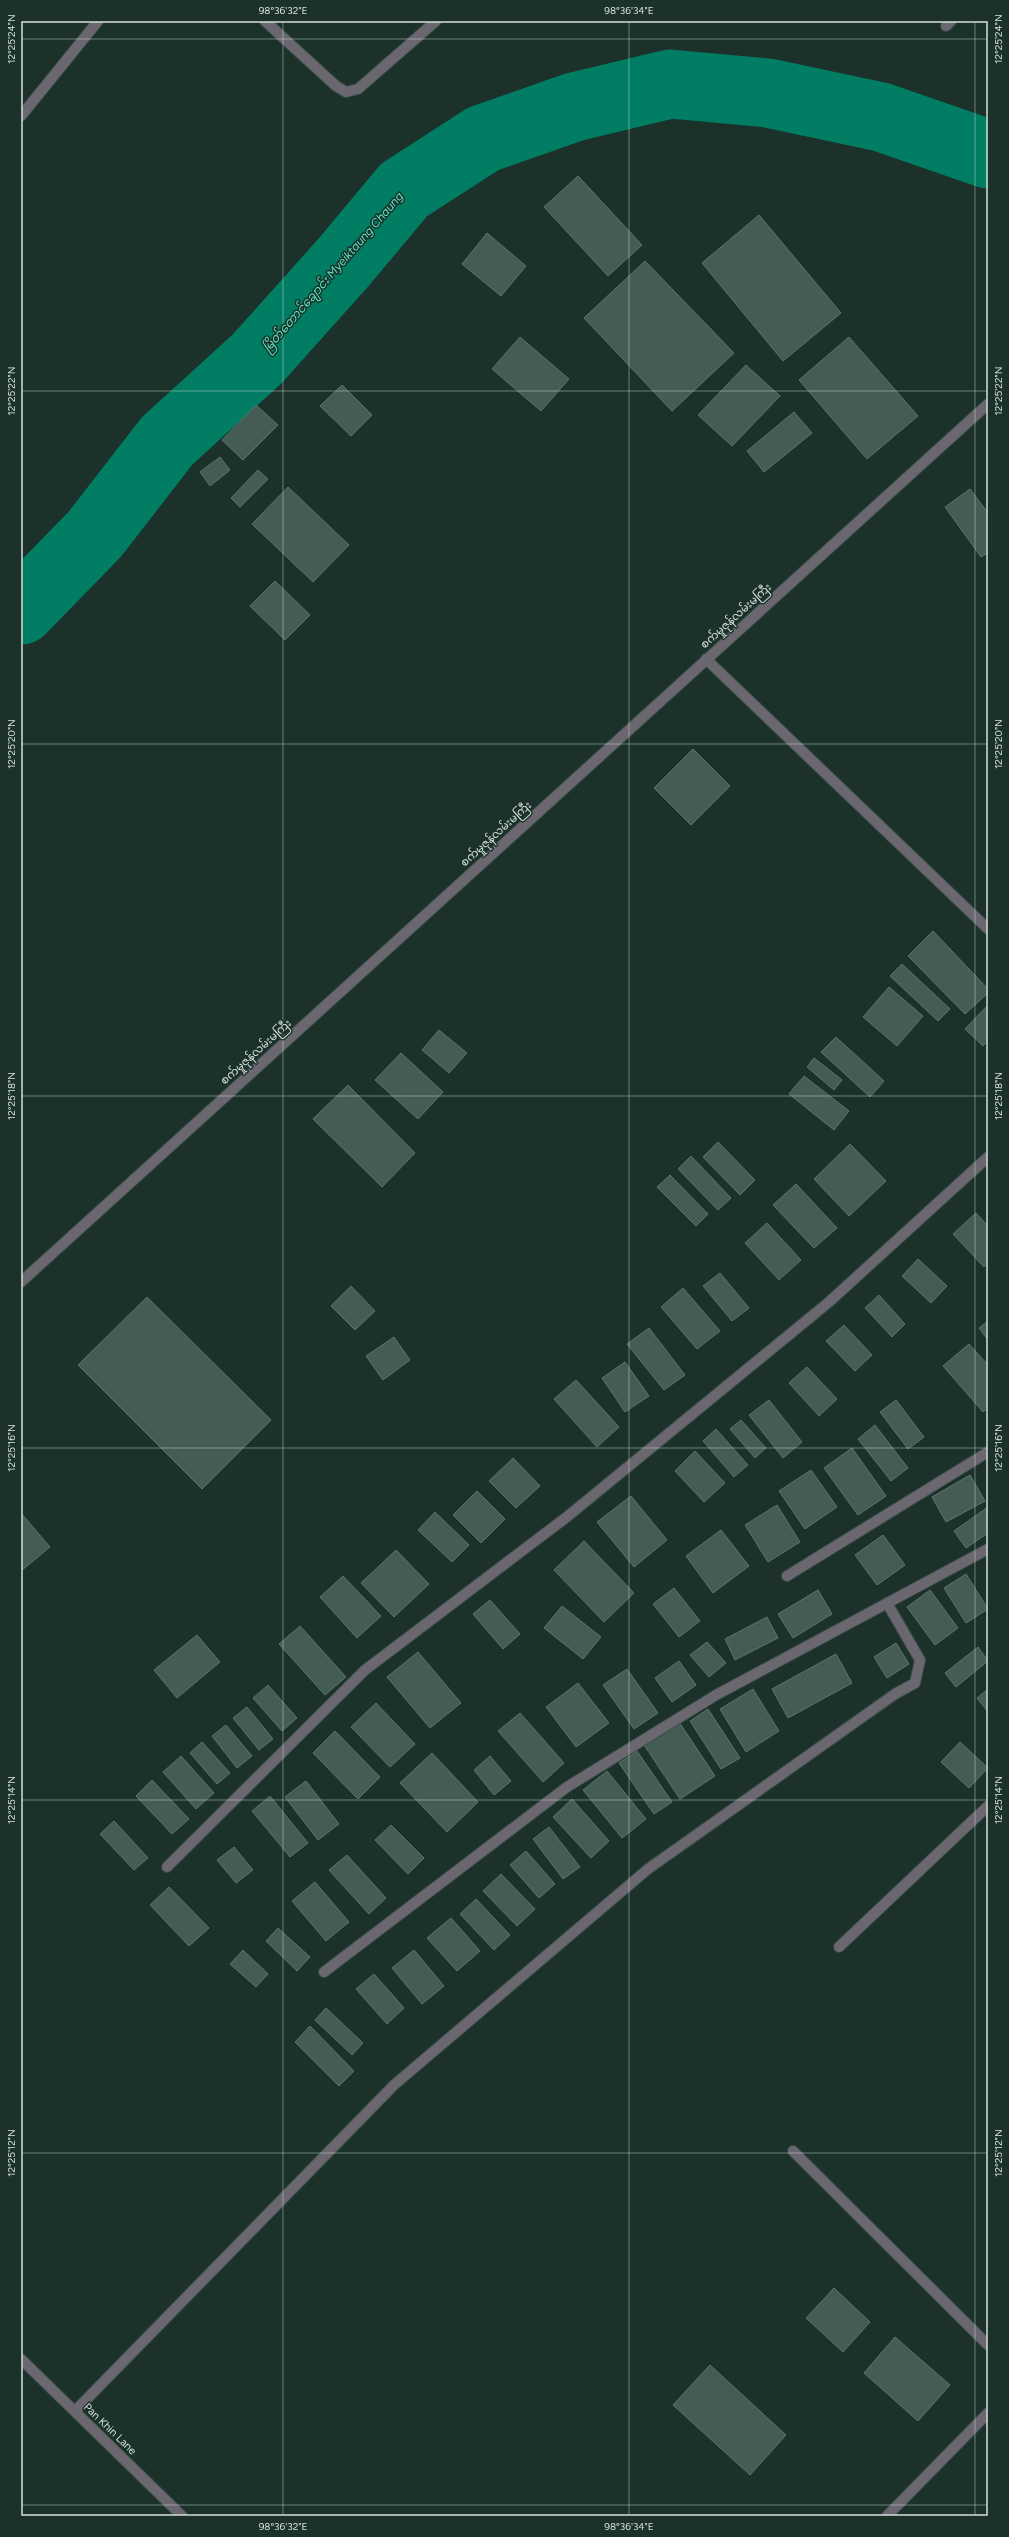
<svg xmlns="http://www.w3.org/2000/svg" width="1009" height="2537" font-family="Figtree,'Noto Sans Myanmar',sans-serif">
<style>
.lines{fill:none;stroke-linecap:round;stroke-linejoin:round}
.river{stroke:#007d62;stroke-width:69}
.building{fill:#445c53;stroke:#5d756c}
.minor-casing{stroke:#384d46;stroke-width:12}
.minor{stroke:#6b6770;stroke-width:10}
.ticks{fill:none;stroke:#d3e0db;stroke-width:1;stroke-opacity:0.45}
.labels{text-anchor:middle;dominant-baseline:central;stroke-width:3;stroke-linejoin:round;paint-order:stroke}
.street-label{font-size:11px;fill:#d3e0db;stroke:#1b312a}
.water-label{font-size:12px;font-style:italic;fill:#5be5be;stroke:#1b312a}
.neatline{fill:none;stroke:#d3e0db;stroke-width:1.5}
.ticks-label{font-size:10px;text-anchor:middle;fill:#d3e0db}
</style>
<rect width="100%" height="100%" fill="#1b312a"/>
<g class="lines">
<path class="river" d="M21,610L95,534L167,441L257,359L343,263L404,190L483,139L574,107L670,84L768,93L881,117L988,154"/>
</g>
<g class="building">
<path d="M578,176L642,245L608,276L544,207Z"/>
<path d="M759,215L841,313L783,361L702,263Z"/>
<path d="M487,233L526,266L501,296L462,264Z"/>
<path d="M645,261L734,353L672,411L584,318Z"/>
<path d="M520,337L569,379L541,411L492,369Z"/>
<path d="M849,337L918,416L867,459L799,380Z"/>
<path d="M746,365L780,396L732,446L698,415Z"/>
<path d="M342,385L372,415L351,436L320,406Z"/>
<path d="M256,405L278,425L243,460L222,440Z"/>
<path d="M794,412L812,433L764,472L747,451Z"/>
<path d="M220,457L230,470L210,486L200,472Z"/>
<path d="M258,470L268,479L240,507L231,498Z"/>
<path d="M288,487L349,545L313,582L252,524Z"/>
<path d="M970,489L988,513V553L981,557L945,507Z"/>
<path d="M275,581L310,615L285,640L250,606Z"/>
<path d="M693,749L730,786L691,825L654,788Z"/>
<path d="M933,931L988,989V993L965,1014L908,956Z"/>
<path d="M902,964L950,1009L938,1021L890,976Z"/>
<path d="M889,987L923,1016L897,1046L863,1017Z"/>
<path d="M988,1005V1041L983,1046L965,1029Z"/>
<path d="M439,1030L467,1053L449,1073L422,1050Z"/>
<path d="M836,1037L884,1081L870,1097L821,1052Z"/>
<path d="M401,1053L443,1092L418,1119L375,1080Z"/>
<path d="M814,1058L842,1080L834,1090L807,1067Z"/>
<path d="M804,1076L849,1111L834,1130L789,1094Z"/>
<path d="M348,1085L415,1153L382,1187L313,1119Z"/>
<path d="M718,1142L755,1180L740,1195L703,1157Z"/>
<path d="M850,1144L886,1181L849,1216L814,1179Z"/>
<path d="M691,1156L731,1198L718,1210L678,1169Z"/>
<path d="M670,1175L708,1214L696,1226L657,1187Z"/>
<path d="M796,1184L837,1228L814,1248L773,1205Z"/>
<path d="M976,1213L988,1226V1263L984,1267L953,1234Z"/>
<path d="M767,1223L801,1260L779,1280L745,1243Z"/>
<path d="M918,1259L947,1286L931,1303L902,1276Z"/>
<path d="M720,1273L749,1308L732,1321L703,1286Z"/>
<path d="M351,1286L375,1311L355,1330L331,1306Z"/>
<path d="M683,1288L720,1331L697,1349L661,1307Z"/>
<path d="M879,1295L905,1324L892,1337L865,1308Z"/>
<path d="M147,1297L271,1420L202,1489L78,1365Z"/>
<path d="M988,1321V1340L979,1328Z"/>
<path d="M844,1325L872,1355L855,1371L826,1341Z"/>
<path d="M649,1328L685,1375L664,1390L627,1344Z"/>
<path d="M394,1337L410,1360L383,1380L366,1356Z"/>
<path d="M969,1344L988,1365V1408L983,1412L943,1366Z"/>
<path d="M625,1362L649,1396L625,1412L602,1378Z"/>
<path d="M807,1367L837,1399L819,1416L789,1383Z"/>
<path d="M576,1380L619,1427L597,1447L554,1399Z"/>
<path d="M769,1400L802,1442L783,1458L749,1415Z"/>
<path d="M896,1400L924,1437L908,1449L880,1412Z"/>
<path d="M741,1420L766,1448L755,1458L730,1429Z"/>
<path d="M875,1425L908,1468L891,1481L858,1439Z"/>
<path d="M716,1429L748,1465L734,1477L703,1441Z"/>
<path d="M852,1448L886,1496L858,1515L824,1468Z"/>
<path d="M695,1451L725,1483L704,1502L675,1471Z"/>
<path d="M513,1458L540,1486L516,1508L489,1481Z"/>
<path d="M811,1470L837,1507L805,1529L779,1491Z"/>
<path d="M970,1475L985,1501L946,1522L932,1497Z"/>
<path d="M477,1491L505,1519L481,1543L453,1515Z"/>
<path d="M631,1496L667,1540L634,1567L597,1522Z"/>
<path d="M777,1505L800,1542L768,1562L745,1525Z"/>
<path d="M988,1507V1533L966,1548L954,1531Z"/>
<path d="M435,1512L469,1545L452,1562L418,1530Z"/>
<path d="M21,1513L50,1547L21,1571Z"/>
<path d="M721,1530L749,1566L713,1593L686,1556Z"/>
<path d="M883,1535L905,1565L877,1585L855,1555Z"/>
<path d="M584,1541L634,1593L604,1622L554,1570Z"/>
<path d="M396,1550L429,1584L394,1617L361,1583Z"/>
<path d="M966,1574L988,1609L966,1623L944,1588Z"/>
<path d="M343,1576L381,1616L357,1638L320,1597Z"/>
<path d="M674,1588L700,1621L679,1637L653,1604Z"/>
<path d="M818,1590L832,1614L793,1638L778,1614Z"/>
<path d="M930,1590L958,1628L935,1645L907,1607Z"/>
<path d="M490,1600L520,1634L503,1649L473,1614Z"/>
<path d="M562,1606L601,1637L583,1659L544,1628Z"/>
<path d="M767,1617L778,1638L735,1660L725,1639Z"/>
<path d="M300,1626L346,1677L325,1695L279,1644Z"/>
<path d="M197,1635L220,1662L177,1698L154,1670Z"/>
<path d="M707,1642L726,1663L709,1677L690,1655Z"/>
<path d="M896,1643L909,1664L887,1678L874,1657Z"/>
<path d="M978,1647L988,1661L956,1687L945,1673Z"/>
<path d="M418,1652L461,1703L430,1728L387,1677Z"/>
<path d="M836,1654L852,1683L788,1718L772,1689Z"/>
<path d="M679,1661L696,1685L672,1702L655,1678Z"/>
<path d="M627,1669L658,1713L634,1729L603,1685Z"/>
<path d="M578,1683L609,1723L576,1747L546,1707Z"/>
<path d="M268,1685L297,1718L282,1731L253,1698Z"/>
<path d="M753,1689L779,1731L746,1752L720,1709Z"/>
<path d="M988,1689V1712L977,1698Z"/>
<path d="M376,1703L415,1744L390,1767L351,1727Z"/>
<path d="M247,1707L273,1739L259,1750L233,1718Z"/>
<path d="M708,1709L740,1758L721,1769L690,1721Z"/>
<path d="M520,1713L564,1763L543,1782L498,1731Z"/>
<path d="M679,1722L715,1776L680,1799L644,1745Z"/>
<path d="M226,1725L252,1756L237,1768L212,1736Z"/>
<path d="M335,1731L380,1777L358,1799L313,1753Z"/>
<path d="M202,1742L230,1773L217,1784L190,1753Z"/>
<path d="M960,1742L988,1768L969,1788L941,1762Z"/>
<path d="M637,1751L672,1802L654,1814L619,1763Z"/>
<path d="M432,1753L478,1802L447,1832L400,1783Z"/>
<path d="M181,1756L214,1793L196,1809L163,1772Z"/>
<path d="M490,1756L511,1781L494,1795L474,1770Z"/>
<path d="M607,1771L646,1819L622,1838L583,1790Z"/>
<path d="M152,1780L189,1819L172,1834L136,1796Z"/>
<path d="M306,1781L339,1824L318,1840L285,1797Z"/>
<path d="M270,1796L308,1843L290,1857L252,1811Z"/>
<path d="M572,1799L609,1841L591,1858L553,1817Z"/>
<path d="M114,1821L148,1858L134,1870L100,1834Z"/>
<path d="M391,1825L424,1858L408,1874L375,1840Z"/>
<path d="M549,1827L580,1867L563,1879L533,1839Z"/>
<path d="M234,1847L253,1870L236,1883L217,1860Z"/>
<path d="M526,1851L555,1884L539,1898L510,1865Z"/>
<path d="M347,1855L386,1898L369,1914L329,1870Z"/>
<path d="M501,1874L535,1909L517,1926L483,1891Z"/>
<path d="M315,1882L349,1922L326,1941L292,1901Z"/>
<path d="M169,1887L209,1928L189,1946L150,1905Z"/>
<path d="M476,1899L510,1935L494,1950L460,1914Z"/>
<path d="M451,1918L480,1951L457,1971L427,1938Z"/>
<path d="M278,1928L310,1957L297,1971L266,1941Z"/>
<path d="M243,1950L268,1974L256,1987L230,1964Z"/>
<path d="M414,1950L444,1986L422,2004L392,1968Z"/>
<path d="M374,1974L404,2008L387,2024L356,1989Z"/>
<path d="M326,2008L363,2043L352,2055L315,2020Z"/>
<path d="M310,2026L354,2071L339,2086L295,2042Z"/>
<path d="M834,2288L870,2322L843,2352L806,2318Z"/>
<path d="M895,2337L950,2385L918,2421L864,2373Z"/>
<path d="M710,2365L786,2435L750,2475L673,2405Z"/>
</g>
<g class="lines">
<g class="minor-casing">
<g id="minor">
<path d="M265,21L336,86L346,92L358,89L436,21"/>
<path d="M946,26L951,21"/>
<path d="M21,116L98,21"/>
<path d="M706,659L988,929"/>
<path d="M21,1282L988,404"/>
<path d="M787,1576L988,1452"/>
<path d="M167,1867L365,1670L568,1516L829,1302L988,1157"/>
<path d="M839,1947L988,1806"/>
<path d="M324,1972L567,1787L716,1695L988,1549"/>
<path d="M793,2151L988,2345"/>
<path d="M21,2359L182,2516"/>
<path d="M75,2411L394,2085L648,1869L895,1694L915,1683L920,1660L887,1603"/>
<path d="M887,2516L988,2413"/>
</g>
</g>
<use href="#minor" class="minor"/>
</g>
<path class="ticks" d="M283,21V2516M629,21V2516M975,21V2516M21,39H988M21,391H988M21,744H988M21,1096H988M21,1448H988M21,1800H988M21,2153H988M21,2505H988"/>
<g class="labels">
<g class="street-label">
<text transform="translate(736 616) rotate(-42)">စက်မှုဇုန်လမ်းမကြီး</text>
<text transform="translate(496 834) rotate(-42)">စက်မှုဇုန်လမ်းမကြီး</text>
<text transform="translate(256 1052) rotate(-42)">စက်မှုဇုန်လမ်းမကြီး</text>
<text transform="translate(110 2429) rotate(44)">Pan Khin Lane</text>
</g>
<g class="water-label">
<text transform="translate(333 272) rotate(-49)">မြိတ်တောင်ချောင်း Myeiktaung Chaung</text>
</g>
</g>
<rect width="1009" height="2537" fill="none" stroke="#1b312a" stroke-width="44"/>
<rect x="22" y="22" width="965" height="2493" class="neatline"/>
<g class="ticks-label">
<text x="283" y="14">98°36'32"E</text>
<text x="629" y="14">98°36'34"E</text>
<text transform="translate(11 39) rotate(-90)" y="4">12°25'24"N</text>
<text transform="translate(998 39) rotate(-90)" y="4">12°25'24"N</text>
<text transform="translate(11 391) rotate(-90)" y="4">12°25'22"N</text>
<text transform="translate(998 391) rotate(-90)" y="4">12°25'22"N</text>
<text transform="translate(11 744) rotate(-90)" y="4">12°25'20"N</text>
<text transform="translate(998 744) rotate(-90)" y="4">12°25'20"N</text>
<text transform="translate(11 1096) rotate(-90)" y="4">12°25'18"N</text>
<text transform="translate(998 1096) rotate(-90)" y="4">12°25'18"N</text>
<text transform="translate(11 1448) rotate(-90)" y="4">12°25'16"N</text>
<text transform="translate(998 1448) rotate(-90)" y="4">12°25'16"N</text>
<text transform="translate(11 1800) rotate(-90)" y="4">12°25'14"N</text>
<text transform="translate(998 1800) rotate(-90)" y="4">12°25'14"N</text>
<text transform="translate(11 2153) rotate(-90)" y="4">12°25'12"N</text>
<text transform="translate(998 2153) rotate(-90)" y="4">12°25'12"N</text>
<text x="283" y="2530">98°36'32"E</text>
<text x="629" y="2530">98°36'34"E</text>
</g>
</svg>
